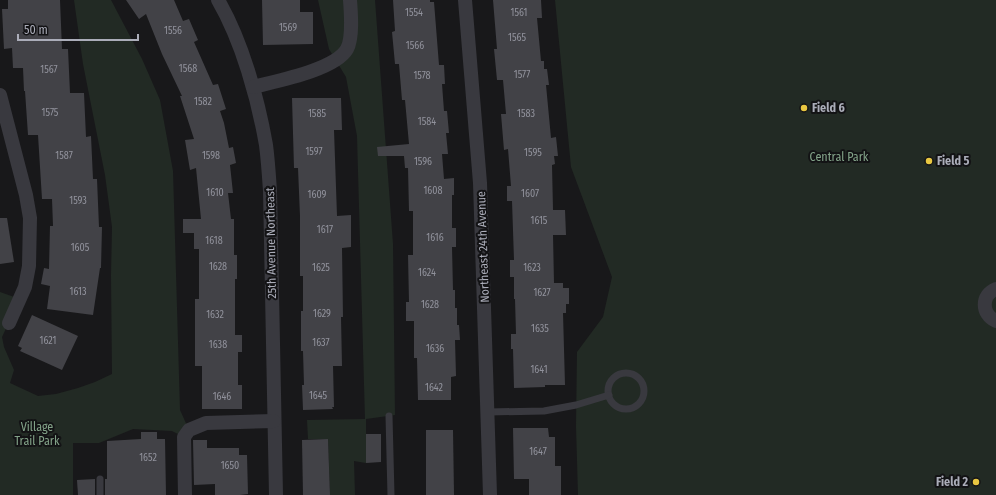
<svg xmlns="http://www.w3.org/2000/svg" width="996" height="495" font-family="'Fira Sans Condensed',sans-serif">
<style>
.green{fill:#222a24}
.building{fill:#424247}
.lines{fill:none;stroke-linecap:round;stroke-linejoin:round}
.lane{stroke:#39393f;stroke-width:7}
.street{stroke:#39393f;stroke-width:14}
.poi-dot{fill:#e9c741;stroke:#131315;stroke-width:1.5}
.labels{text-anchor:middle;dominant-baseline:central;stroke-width:4;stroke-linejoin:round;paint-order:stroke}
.number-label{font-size:10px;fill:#91929c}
.poi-label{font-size:12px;font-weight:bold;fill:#abadb9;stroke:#131315;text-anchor:start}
.park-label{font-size:12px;fill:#83a389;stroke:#131315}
.street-label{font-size:12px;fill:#abadb9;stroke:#131315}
</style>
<rect width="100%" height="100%" fill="#18181a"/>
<g class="green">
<path d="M74,0H111L142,59L160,100L173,171L180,410L189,430L184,437L172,431L133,429L99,443H73V495H0V292L20,299L2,337L4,347L14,370L10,383L38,396L56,394L78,388L95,382L112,374L111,276L112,227L105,175L83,64Z"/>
<path d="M318,0H375L393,244L395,415L366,419V463L354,461L355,495H330L328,439H308L307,420L365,419L357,136L346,77L329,49Z"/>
<path d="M555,0H996V495H578L576,426L577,352L603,317L612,277L571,167Z"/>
</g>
<g class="building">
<path d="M8,0H60L62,49H68L70,93H84L86,137L91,136L93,179H97L99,227H102L101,268H100L93,315L47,309L50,286L41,284L44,268L49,269L50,226H53L52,199H42L38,135H28L25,91H24L23,68H13L12,48L4,49L2,9H8Z"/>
<path d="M126,0H174L183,21L189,19L198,40L194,42L213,85L218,84L226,109L220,111L224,123L229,148L233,147L236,163L230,165L233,193H228L231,219H234V255H237V279H235V335H242V352H238V385H242V409H202V366H195V299H199V249H194V233H183V219H201L196,168L190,170L185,140L194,139L180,96H182L162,54L146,14L139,19Z"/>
<path d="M262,0H300V12H313V44L263,45Z"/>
<path d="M393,0H430V2H434L439,65H444L445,84H442L444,111H447L449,133H446L448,154H442L444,179L454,178V195H452V228H456V247H452L453,290H455V308H457V325H459L460,340H455L456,376L451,377V400H418L417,358H414V321H406V302H409L408,255H413V211H409L408,168H405L404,156H378L377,147L409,144L405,100H402L399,64H395L392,32L395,31Z"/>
<path d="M493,0H541L542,18H537L541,61H544V69H547L549,85H546L551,138L556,137L558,156H554L555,164L552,165L553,210H565L566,235H553L554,283H563V288H569V304H566V313H563L565,385H545V387L514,388L513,349H511V334H516L515,299H514V277H510V260H514L512,201H507V186H511L508,149L504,150L501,114H506L503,80H497L494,49H497Z"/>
<path d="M292,98H341L342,130H334L337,216L351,215V247L342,248L343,317H341L342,366H333L334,407H332L333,409L303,410L302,385H304L303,351H301V311H303V276H300V216L298,168H294Z"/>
<path d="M0,218H7L14,262L0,264Z"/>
<path d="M32,315L78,336L62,370L20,351L22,348L18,346Z"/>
<path d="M513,428H548L549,437H555V466H561V495H529V479H514Z"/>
<path d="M426,430H453L454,495H426Z"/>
<path d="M141,432H157V439H165L166,495H105V479H107V441L141,439Z"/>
<path d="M366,434H381V462L366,463Z"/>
<path d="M328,439L330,495H303L302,440Z"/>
<path d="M193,440H207V448H239V455H247L248,494L240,495H215V484L194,485Z"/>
<path d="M95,479V495H78L77,480Z"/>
</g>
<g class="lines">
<g class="lane">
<circle cx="626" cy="391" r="18"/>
<path d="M488,412L544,411L576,405L609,395"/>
<path d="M389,416L391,495"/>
<path d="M100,479V495"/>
</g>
<g class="street">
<path d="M218,0C242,41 258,99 266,145C268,160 269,176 270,191L276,495"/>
<path d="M465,0L480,183L490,495"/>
<path d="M253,87C276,81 335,70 347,49C353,38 351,13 350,0"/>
<path d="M0,95L26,195L30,218L29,266L25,287L9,323"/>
<path d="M996,289C981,295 981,314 996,321"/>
<path d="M185,495L184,437L189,430L206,423L274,421"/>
</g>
</g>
<g class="poi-dot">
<circle cx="804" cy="108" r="4"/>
<circle cx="929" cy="161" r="4"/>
<circle cx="976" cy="482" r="4"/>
</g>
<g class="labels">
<g class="number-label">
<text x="414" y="13">1554</text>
<text x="519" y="13">1561</text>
<text x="288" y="28">1569</text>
<text x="173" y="31">1556</text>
<text x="517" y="38">1565</text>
<text x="415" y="46">1566</text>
<text x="188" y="69">1568</text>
<text x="49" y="70">1567</text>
<text x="522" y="75">1577</text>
<text x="422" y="76">1578</text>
<text x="203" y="102">1582</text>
<text x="50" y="113">1575</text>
<text x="317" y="114">1585</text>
<text x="526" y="114">1583</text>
<text x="427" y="122">1584</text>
<text x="314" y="152">1597</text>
<text x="533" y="153">1595</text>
<text x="64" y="156">1587</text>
<text x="211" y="156">1598</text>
<text x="423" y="162">1596</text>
<text x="433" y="191">1608</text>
<text x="215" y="193">1610</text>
<text x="530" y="194">1607</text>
<text x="317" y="195">1609</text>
<text x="78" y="201">1593</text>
<text x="539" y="221">1615</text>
<text x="325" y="230">1617</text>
<text x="435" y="238">1616</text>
<text x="214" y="241">1618</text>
<text x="80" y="248">1605</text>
<text x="218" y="267">1628</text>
<text x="321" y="268">1625</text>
<text x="532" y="268">1623</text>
<text x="427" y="273">1624</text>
<text x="78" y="292">1613</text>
<text x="542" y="293">1627</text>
<text x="430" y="305">1628</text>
<text x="322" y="314">1629</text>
<text x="215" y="315">1632</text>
<text x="540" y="329">1635</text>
<text x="48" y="341">1621</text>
<text x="321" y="343">1637</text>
<text x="218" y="345">1638</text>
<text x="435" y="349">1636</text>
<text x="539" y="370">1641</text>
<text x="434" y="388">1642</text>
<text x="318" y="396">1645</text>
<text x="222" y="397">1646</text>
<text x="538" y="452">1647</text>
<text x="148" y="458">1652</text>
<text x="230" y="466">1650</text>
</g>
<g class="poi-label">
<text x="812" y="108">Field 6</text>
<text x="937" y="161">Field 5</text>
<text x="968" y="482" text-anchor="end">Field 2</text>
</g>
<g class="park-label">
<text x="839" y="157">Central Park</text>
<text x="37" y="427">Village<tspan x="37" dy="14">Trail Park</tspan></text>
</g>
<g class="street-label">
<text transform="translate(271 243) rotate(-91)">25th Avenue Northeast</text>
<text transform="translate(483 247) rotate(-92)">Northeast 24th Avenue</text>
</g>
</g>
<path d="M18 34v6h120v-6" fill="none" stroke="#abadb9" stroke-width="2"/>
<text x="24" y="34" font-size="12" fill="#abadb9" stroke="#131315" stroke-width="3" paint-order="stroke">50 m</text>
</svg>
